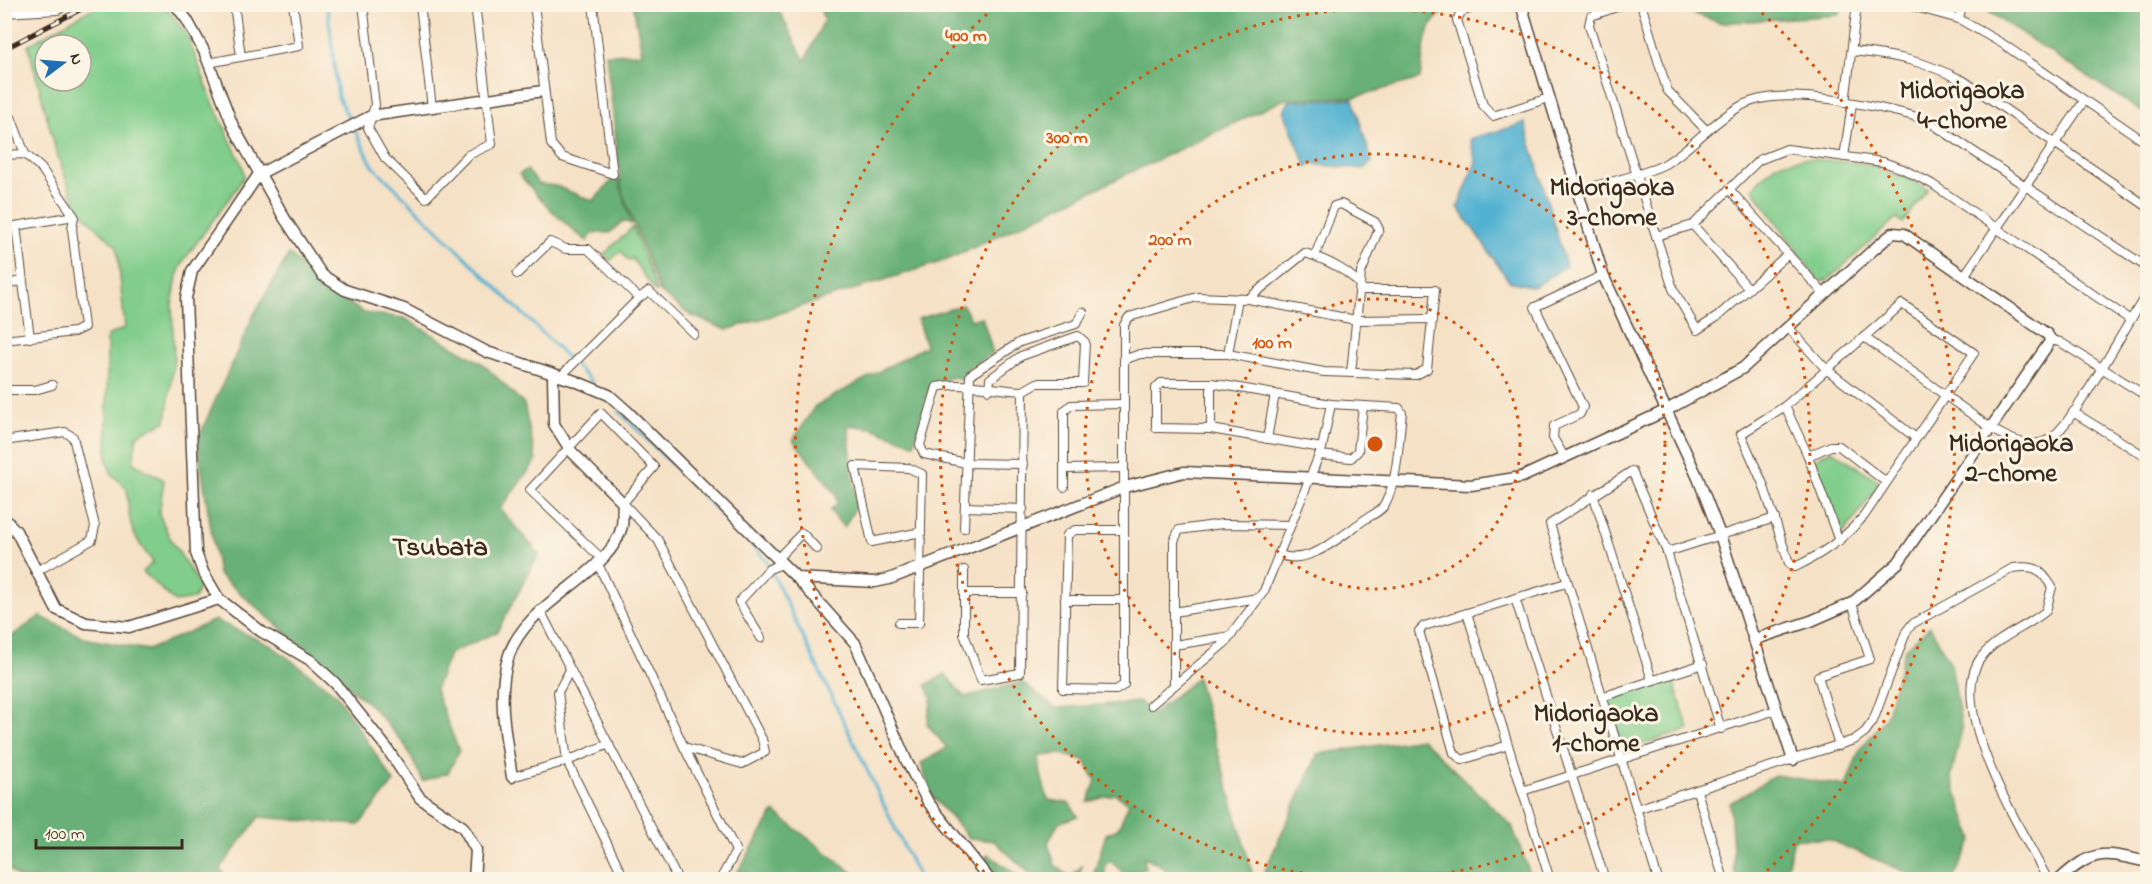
<svg xmlns="http://www.w3.org/2000/svg" width="2152" height="884" font-family="'Indie Flower',sans-serif">
<style>
.green{fill:#81cd8b;stroke:#5e7c54;stroke-width:1.5;fill-rule:evenodd}
.forest{fill:#68b077;stroke:#526d4a;stroke-width:1.5}
.water{fill:#53b2d2;stroke:#476e78;stroke-width:1.5}
.lines{fill:none;stroke-linecap:round;stroke-linejoin:round}
.stream{stroke:#53b2d2;stroke-width:3}
.minor-casing{stroke:#574537;stroke-width:10}
.tertiary-casing{stroke:#574537;stroke-width:13}
.minor{stroke:#fff;stroke-width:8}
.tertiary{stroke:#fff;stroke-width:10}
.rail-casing{stroke:#3b2a1e;stroke-width:5}
.rail{stroke:#fcf5e5;stroke-width:3;stroke-dasharray:9;stroke-linecap:butt}
.ring{fill:none;stroke:#d7540e;stroke-width:3;stroke-dasharray:3 6}
.labels{text-anchor:middle;dominant-baseline:central;stroke-width:6;stroke-linejoin:round;paint-order:stroke}
.neighbourhood-label{font-size:26px;font-weight:bold;fill:#3b2a1e;stroke:#fcf5e5}
.quarter-label{font-size:27px;font-weight:bold;fill:#3b2a1e;stroke:#fcf5e5}
.centre{fill:#d7540e;stroke:#fcf5e5;stroke-width:3}
.ring-label{font-size:18px;text-anchor:middle;font-weight:bold;fill:#d7540e;stroke:#fcf5e5;stroke-width:6;stroke-linejoin:round;paint-order:stroke}
</style>
<rect width="100%" height="100%" fill="#fcf5e5"/>
<filter id="ink" filterUnits="userSpaceOnUse"><feTurbulence type="fractalNoise" baseFrequency=".0167" numOctaves="2"/><feDisplacementMap in="SourceGraphic" scale="12" xChannelSelector="R" yChannelSelector="G"/><feConvolveMatrix kernelMatrix="1 2 1 2 8 2 1 2 1" color-interpolation-filters="sRGB"/></filter>
<filter id="wash" filterUnits="userSpaceOnUse"><feTurbulence type="fractalNoise" baseFrequency=".008" numOctaves="4" result="noise"/><feDisplacementMap in="SourceGraphic" scale="24" xChannelSelector="R" yChannelSelector="G"/><feGaussianBlur stdDeviation="1.35" result="paint"/><feColorMatrix in="noise" values="0 0 0 0 0 0 0 0 0 0 0 0 0 0 0 0 0 1.4 0 .05"/><feComposite in="paint" operator="in"/></filter>
<g filter="url(#wash)">
<rect width="100%" height="100%" fill="#f5e1c6"/>
<g class="green">
<path d="M98,5H164L187,35L214,105L243,167L244,176L238,186L184,260L177,276L172,305L174,359L166,421L137,435L133,463L164,480L159,514L171,540L200,586L194,599L175,602L143,572L153,562C130,533 129,526 127,489L112,474L107,463V336L125,328L117,247L77,208L56,151L28,45ZM45,45H81V81H45Z"/>
<path d="M1804,158L1876,165L1881,171L1904,176L1928,189L1903,223L1896,218L1828,280L1819,281L1752,188L1776,164Z"/>
<path d="M633,227L657,291L656,293L632,258L629,261L621,251L610,261L604,254Z"/>
<path d="M1831,450L1878,480L1880,484L1843,534L1838,532L1815,463L1817,458Z"/>
<path d="M1673,679L1689,730L1627,749L1623,747L1608,702L1611,698Z"/>
</g>
<g class="forest">
<path d="M633,5H776L805,61L824,20L819,5H1454C1421,22 1425,47 1420,79L1355,97L1285,99L947,260L727,330L690,315L660,292L622,192L606,54L642,53Z"/>
<path d="M1680,5L1843,4V5L1839,15L1721,23L1692,13Z"/>
<path d="M1979,5H2147V115L1981,7Z"/>
<path d="M527,170L539,184L556,186L593,201L617,175L632,224L623,221L610,233H593L587,241C560,221 540,200 519,174Z"/>
<path d="M289,254L324,287L364,313L404,318L482,363L524,404L536,461L500,509L539,554L497,632L449,654L435,690L459,751L448,773L423,781L405,745L372,707L218,574L197,441L253,316Z"/>
<path d="M963,305L971,320L982,317L993,353L967,369L964,380L954,377L930,384L914,444L872,428L848,425L856,506L844,528L830,510L837,504L836,494L793,440L815,406L926,346L917,319Z"/>
<path d="M40,616L84,638L148,650L215,620L272,646L337,695L394,782L359,825L259,817L220,869L228,879H19L5,865V641Z"/>
<path d="M1930,626L1951,664L1962,729L1951,777L1973,839L1953,879H1923L1827,839H1794L1784,879H1737L1734,869L1730,803L1776,775L1846,786L1859,751L1886,717L1905,649Z"/>
<path d="M945,674L964,697L1022,682L1056,708L1140,702L1152,714L1197,678L1254,879H1169C1168,867 1154,861 1144,857L1145,869L1125,875L1111,861L1105,864V879H1092L1106,834L1118,829L1129,803L1115,794L1088,802L1096,781L1084,760L1061,754L1039,756L1041,775L1048,800L1069,803L1078,816L1058,823L1048,843L1055,865L1070,877L1082,866L1078,879H1036L994,841L969,838L932,796L921,763L947,748L927,724L932,697L926,685Z"/>
<path d="M1422,739L1512,826L1532,879H1261L1318,754Z"/>
<path d="M774,812L861,879H733Z"/>
<path d="M988,854L1022,879H1000L984,860Z"/>
</g>
<g class="water">
<path d="M1353,99L1372,162L1363,169L1313,164L1307,167L1284,112L1289,101Z"/>
<path d="M1525,123L1566,266L1534,287L1509,281L1458,207L1476,162L1470,139Z"/>
</g>
<g class="lines">
<g class="stream">
<path d="M327,4L338,97L373,166L592,382"/>
<path d="M619,411L766,560L920,880"/>
</g>
</g>
</g>
<g filter="url(#ink)">
<g class="lines">
<g class="minor-casing">
<g id="minor">
<path d="M234,4L241,57"/>
<path d="M363,4L375,105L368,128L385,158L426,198L468,155L492,144L475,4"/>
<path d="M420,4L432,108"/>
<path d="M534,4L551,144L562,157L613,174L593,4"/>
<path d="M1483,4L1461,12L1457,20L1483,105L1493,116L1549,98"/>
<path d="M1625,4L1591,16L1589,25L1673,289L1697,330L1717,317L1788,254"/>
<path d="M1638,4L1642,7L1667,90L1707,131"/>
<path d="M1905,4L1959,19L2003,44L2148,144"/>
<path d="M4,13L58,10L67,4"/>
<path d="M1959,19L1962,4"/>
<path d="M1852,51C1899,56 1921,60 1964,81L2148,207"/>
<path d="M208,63L299,46L293,4"/>
<path d="M1845,103L1857,4"/>
<path d="M11,117L25,154"/>
<path d="M4,155L25,154L41,168L74,216L72,229L84,327L74,332L4,340"/>
<path d="M1844,157L1852,104"/>
<path d="M1729,189L1824,294"/>
<path d="M1578,191C1600,184 1647,174 1665,164C1692,148 1713,121 1741,106C1781,83 1881,107 1925,119L2148,268"/>
<path d="M1693,225L1749,289"/>
<path d="M16,226L30,338"/>
<path d="M4,228L74,216"/>
<path d="M1656,236L1693,225L1759,160L1787,149L1883,162L1903,169L1932,184L2129,319"/>
<path d="M1315,256L1334,206L1341,204L1375,222L1379,229L1361,273L1351,373"/>
<path d="M517,274L550,242L566,249H588L639,298L649,291L694,334"/>
<path d="M1964,276L2084,101"/>
<path d="M4,284L23,281"/>
<path d="M1248,299L1356,320L1432,319"/>
<path d="M1902,304L1974,353L1864,516C1844,539 1823,554 1795,567L1789,563L1763,484L1741,434L1785,406Z"/>
<path d="M1788,327L1826,369L1916,438"/>
<path d="M1864,337L1992,429C2008,438 2029,450 2048,440C2073,427 2127,322 2148,292"/>
<path d="M2051,340L2060,342L2148,397"/>
<path d="M1228,354L1238,298"/>
<path d="M560,377L639,298"/>
<path d="M1211,383V429"/>
<path d="M4,390H35L52,385"/>
<path d="M1023,391C996,390 961,381 937,387L920,445L924,454L966,463L1023,464"/>
<path d="M1785,406L1808,456L1839,541"/>
<path d="M2073,412L2148,458"/>
<path d="M1267,439L1275,394"/>
<path d="M4,441L65,432L73,437L95,526L92,540L37,571"/>
<path d="M1319,455L1351,458L1358,451L1363,406"/>
<path d="M1808,456L1831,446H1839L1886,482"/>
<path d="M1565,458L1553,438L1554,426L1580,414L1583,407L1535,307L1603,275"/>
<path d="M1064,469L1124,468"/>
<path d="M1064,487V411L1071,405L1124,404"/>
<path d="M1593,494L1652,680"/>
<path d="M965,507L1023,509"/>
<path d="M964,528L970,375L1020,342L1076,324L1083,312"/>
<path d="M1124,530H1075L1067,535L1063,689L1116,690L1124,685V325L1129,317L1197,297L1248,299L1305,253C1324,259 1354,272 1363,290H1435L1427,369L1416,375L1324,372L1228,354H1140L1126,359"/>
<path d="M1667,552L1775,518"/>
<path d="M1278,554C1307,568 1341,536 1364,520C1370,516 1382,511 1385,504C1399,477 1398,442 1402,413L1399,408L1331,404L1211,383H1161L1156,388V428L1211,429L1322,448"/>
<path d="M777,559L802,533L817,549"/>
<path d="M597,562L684,747L742,764L765,752L762,739L658,540L623,503L654,467L601,413L530,490L602,559"/>
<path d="M964,570V634L981,680L1020,673L1023,391L1037,383H1083L1085,342L1078,336L1021,356L990,379L989,390"/>
<path d="M964,593H1022"/>
<path d="M1515,598L1605,880"/>
<path d="M1065,600H1124"/>
<path d="M540,610L678,880"/>
<path d="M1174,612L1258,598"/>
<path d="M1467,613L1550,880"/>
<path d="M899,623H919L922,474L909,468L855,466L872,542L921,532"/>
<path d="M761,638L739,602L769,569L782,564"/>
<path d="M1174,645L1231,636"/>
<path d="M570,670L558,692L567,761L625,880"/>
<path d="M1174,685V541L1179,530L1222,524L1290,525"/>
<path d="M1602,697L1703,664"/>
<path d="M1151,705L1226,642L1264,591L1322,448L1331,404"/>
<path d="M1508,745L1462,760L1454,753L1419,631L1424,626L1566,583"/>
<path d="M1839,746L1818,676L1870,659L1852,603"/>
<path d="M684,747L736,851L720,880"/>
<path d="M512,777L567,761L609,744"/>
<path d="M1522,791L1776,710"/>
<path d="M1697,791L1724,880"/>
<path d="M1636,809L1854,740L1865,732L1873,721L1906,632L1912,624L2013,568C2035,565 2040,568 2052,587L2046,611C2027,627 1999,636 1983,655C1941,703 2024,834 2048,880"/>
<path d="M1658,880L1550,524L1632,471L1667,552L1721,729"/>
</g>
</g>
<g class="tertiary-casing">
<g id="tertiary">
<path d="M175,4L187,20L204,51L233,126L285,219L322,275L345,290L404,309L487,352L575,381L609,395L627,411L797,578L855,643L907,762L928,802L990,880"/>
<path d="M1521,4L1603,275L1698,478L1720,535L1793,760"/>
<path d="M4,518L16,531L56,609L86,623L129,627L219,599"/>
<path d="M797,578L875,582L889,579L1125,487L1184,472L1471,485L1522,477L1665,411L1743,368L1873,250L1893,233L1904,234L2047,334L2051,340L1898,563L1852,603L1811,621L1753,640"/>
<path d="M512,777C506,737 496,695 509,655C528,599 611,575 622,526C623,519 622,510 623,503L571,451L554,424L553,375"/>
<path d="M474,880L476,850L463,827L420,798L386,747L335,683L310,660L262,632L219,599L203,572L196,553L186,298L192,271L259,174L371,116L543,91"/>
<path d="M2059,880C2094,848 2103,852 2148,862"/>
</g>
</g>
<use href="#minor" class="minor"/>
<use href="#tertiary" class="tertiary"/>
<g class="rail-casing">
<path id="rail" d="M4,49L91,4"/>
</g>
<use href="#rail" class="rail"/>
</g>
</g>
<g class="ring">
<circle cx="1375" cy="444" r="145"/>
<circle cx="1375" cy="444" r="290"/>
<circle cx="1375" cy="444" r="435"/>
<path d="M991 878A579 579 0 0 1 995 7M1755 7A579 579 0 0 1 1759 878"/>
</g>
<g class="labels">
<g class="neighbourhood-label">
<text x="1962" y="92">Midorigaoka<tspan x="1962" dy="30">4-chome</tspan></text>
<text x="1612" y="189">Midorigaoka<tspan x="1612" dy="30">3-chome</tspan></text>
<text x="2011" y="445">Midorigaoka<tspan x="2011" dy="30">2-chome</tspan></text>
<text x="1596" y="715">Midorigaoka<tspan x="1596" dy="30">1-chome</tspan></text>
</g>
<g class="quarter-label">
<text x="440" y="548">Tsubata</text>
</g>
</g>
<circle cx="1375" cy="444" r="9" class="centre"/>
<g class="ring-label">
<text x="966" y="41">400 m</text>
<text x="1067" y="143">300 m</text>
<text x="1170" y="245">200 m</text>
<text x="1272" y="348">100 m</text>
</g>
<rect width="2152" height="884" fill="none" stroke="#fcf5e5" stroke-width="24"/>
<g transform="translate(63 63) rotate(74)"><circle r="28" fill="#fcf5e5" stroke="#afa495" stroke-width="1.5"/>
<path d="M0-4.5L10 22L0 15L-10 22Z" fill="#1f6fb2"/>
<text y="-9" font-size="16" font-weight="bold" text-anchor="middle" fill="#3b2a1e">N</text>
</g>
<path d="M36 839v9h146v-9" fill="none" stroke="#3b2a1e" stroke-width="3"/>
<text x="45" y="839" font-size="18" fill="#3b2a1e" stroke="#fcf5e5" stroke-width="4.5" paint-order="stroke">100 m</text>
</svg>
